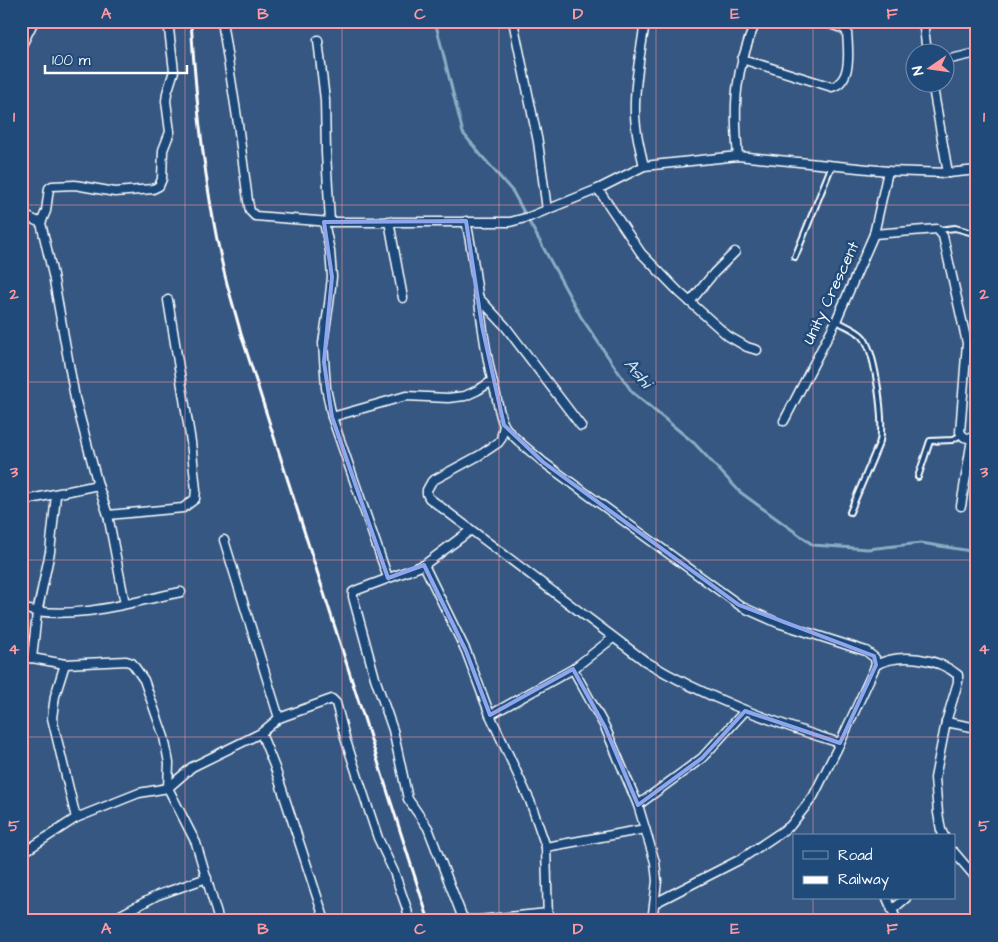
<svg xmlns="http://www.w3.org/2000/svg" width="998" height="942" font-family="'Architects Daughter',sans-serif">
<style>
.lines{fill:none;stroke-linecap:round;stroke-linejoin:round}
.stream{stroke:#8cacc4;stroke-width:3}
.service-casing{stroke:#fff;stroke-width:8}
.minor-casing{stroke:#fff;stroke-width:11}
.service{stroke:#1f4a7a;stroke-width:4}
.minor{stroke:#1f4a7a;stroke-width:8}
.rail{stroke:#fff;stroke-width:3}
.marked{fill:none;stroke:#8ea6ec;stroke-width:4;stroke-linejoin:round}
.grid{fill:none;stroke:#ff9aa2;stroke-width:1;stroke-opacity:0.55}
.labels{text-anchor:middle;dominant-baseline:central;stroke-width:5;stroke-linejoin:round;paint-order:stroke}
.street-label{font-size:16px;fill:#fff;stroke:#1f4a7a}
.water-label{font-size:18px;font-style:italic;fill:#d9e3eb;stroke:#1f4a7a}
.neatline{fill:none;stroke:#ff9aa2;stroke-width:2}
.grid-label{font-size:16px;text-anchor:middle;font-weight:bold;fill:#ff9aa2}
</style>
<rect width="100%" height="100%" fill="#365781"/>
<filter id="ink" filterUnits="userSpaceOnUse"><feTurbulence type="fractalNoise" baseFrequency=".02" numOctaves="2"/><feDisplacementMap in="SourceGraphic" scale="10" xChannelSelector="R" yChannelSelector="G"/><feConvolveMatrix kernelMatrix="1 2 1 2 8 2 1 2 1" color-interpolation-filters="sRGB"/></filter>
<g filter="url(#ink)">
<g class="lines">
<path class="stream" d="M435,21L463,133L480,154L513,192L581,317L632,392L694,443L740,492L813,545L868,549L921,543L977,552"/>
<g class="service-casing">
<g id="service">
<path d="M939,230L955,228L977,234"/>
<path d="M795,257L832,165"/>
<path d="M837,321C845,326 857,330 863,337C876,353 884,421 880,441L850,512"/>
<path d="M918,477L930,441L952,440L961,435"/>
</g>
</g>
<g class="minor-casing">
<g id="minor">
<path d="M222,21L238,124L248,201L250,211L255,216L330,222H510L529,217L598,189L644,166L738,156L888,171L948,173L977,170"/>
<path d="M513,21L538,142L547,210"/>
<path d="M923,21L927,52"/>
<path d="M318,40L325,100L326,153L330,222"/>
<path d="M21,47L34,21"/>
<path d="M742,59L832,87C853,81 848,49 847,32L844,29L822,21"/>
<path d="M946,60L977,53"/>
<path d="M932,82L948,173"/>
<path d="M738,156C733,103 735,71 756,21"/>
<path d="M644,166C640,149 635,131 635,113C634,83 641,52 645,21"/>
<path d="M598,189L641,253L679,292L728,336L747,347L757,350"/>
<path d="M21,214L41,223"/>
<path d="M389,221L403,298"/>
<path d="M466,221C479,279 480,338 496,395C498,404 500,417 504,425C511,437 533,453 543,462L742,607L778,623L866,651L875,658L876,665L840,743L813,797L790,826L741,859L655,903"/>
<path d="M324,222L330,251L332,277L329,304L323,343L326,388L332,417L388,578"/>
<path d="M874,234L937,229L943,236L967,343L960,432L964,437L972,439L961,506"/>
<path d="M479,298L505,326L581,426"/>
<path d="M690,302L714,273L735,252"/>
<path d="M332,417L406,396L448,398L465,396L478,390L492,381"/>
<path d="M784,421L836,321L874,234L888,171"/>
<path d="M504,425L501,439L498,443L480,455L432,481L427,490V494L429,498L645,661C706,698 772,722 840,743"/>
<path d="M21,501L98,485"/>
<path d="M108,515L183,508L195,499L196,490L191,442L168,300"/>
<path d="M471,530L424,565L357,590L353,592V597L375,678L393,730L408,799L428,828L462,916L466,920H478L548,913"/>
<path d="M224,540L279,718"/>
<path d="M424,565L466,651L490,715L530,801L546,847L548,921"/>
<path d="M125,604L108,515L98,485L75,398L53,275L41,223L46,211L49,188L52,186L75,185L115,192L153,189L159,186L162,179L163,150L170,132L166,101L167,93L174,71L168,21"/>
<path d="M21,608C72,622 130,602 181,592"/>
<path d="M32,658L37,613L50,552L56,495"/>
<path d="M21,659L32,658L65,664L126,661L132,663L144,680L164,737L169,763L168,788L196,843L219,921"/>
<path d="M65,664L55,696L52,718L76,818"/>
<path d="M876,665C899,652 938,658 958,675V682L946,722L935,778L938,813L941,830L944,836"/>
<path d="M573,669L605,727L638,805L655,862L657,881L652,921"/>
<path d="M490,715L573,669L613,638"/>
<path d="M946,722L977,728"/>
<path d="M261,733L275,768L325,921"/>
<path d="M638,805L702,758L745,711"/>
<path d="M546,847L645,829"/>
<path d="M954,852L977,879"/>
<path d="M21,854L76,818L139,793L168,788L192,767L261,733L279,718L332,699L336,703L346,741L378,838L394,872L407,909L409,921"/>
<path d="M887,898L897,921"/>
<path d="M892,910L906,898"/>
<path d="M109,921L158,895L207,878"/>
</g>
</g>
<use href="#service" class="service"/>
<use href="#minor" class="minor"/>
<path class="rail" d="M191,21C196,102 204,184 222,263C227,287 235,310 241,334L429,921"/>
</g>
</g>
<path class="marked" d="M466,221L482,326L504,425L543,462L739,605L874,656L876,665L840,743L745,711L702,758L638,805L605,727L573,669L490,715L466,651L424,565L388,578L332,417L324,362L332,277L324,222Z"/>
<path class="grid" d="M185,21V921M342,21V921M499,21V921M656,21V921M813,21V836M21,205H977M21,382H977M21,560H977M21,737H977M813,898V921"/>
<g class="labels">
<g class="street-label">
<text transform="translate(831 293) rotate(-65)">Unity Crescent</text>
</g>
<g class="water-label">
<text transform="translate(638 373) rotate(51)">Ashi</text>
</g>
</g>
<rect width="998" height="942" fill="none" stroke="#1f4a7a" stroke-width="55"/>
<rect x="793" y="834" width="162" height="65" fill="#1f4a7a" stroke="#7992af"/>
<rect x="803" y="851" width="25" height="8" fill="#1f4a7a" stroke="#7992af"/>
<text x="838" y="860" font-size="15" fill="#ffffff">Road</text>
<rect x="803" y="876" width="25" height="8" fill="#ffffff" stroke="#7992af"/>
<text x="838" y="884" font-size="15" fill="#ffffff">Railway</text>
<g transform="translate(930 68) rotate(257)"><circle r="24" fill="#1f4a7a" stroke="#7992af"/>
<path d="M0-4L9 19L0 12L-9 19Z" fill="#ff9aa2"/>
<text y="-8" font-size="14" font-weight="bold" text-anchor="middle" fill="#ffffff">N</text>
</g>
<path d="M45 65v8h142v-8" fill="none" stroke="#ffffff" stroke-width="2.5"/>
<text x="52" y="65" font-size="15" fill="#ffffff" stroke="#1f4a7a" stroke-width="4" paint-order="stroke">100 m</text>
<rect x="28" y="28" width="942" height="886" class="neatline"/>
<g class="grid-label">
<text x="106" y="19">A</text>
<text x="263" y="19">B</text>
<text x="420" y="19">C</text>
<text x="578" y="19">D</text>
<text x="735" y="19">E</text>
<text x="892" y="19">F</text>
<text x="14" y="122">1</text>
<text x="984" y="122">1</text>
<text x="14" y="299">2</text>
<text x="984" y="299">2</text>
<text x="14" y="477">3</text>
<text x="984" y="477">3</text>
<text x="14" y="654">4</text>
<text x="984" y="654">4</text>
<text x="14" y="831">5</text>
<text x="984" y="831">5</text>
<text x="106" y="934">A</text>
<text x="263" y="934">B</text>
<text x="420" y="934">C</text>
<text x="578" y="934">D</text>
<text x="735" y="934">E</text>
<text x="892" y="934">F</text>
</g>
</svg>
